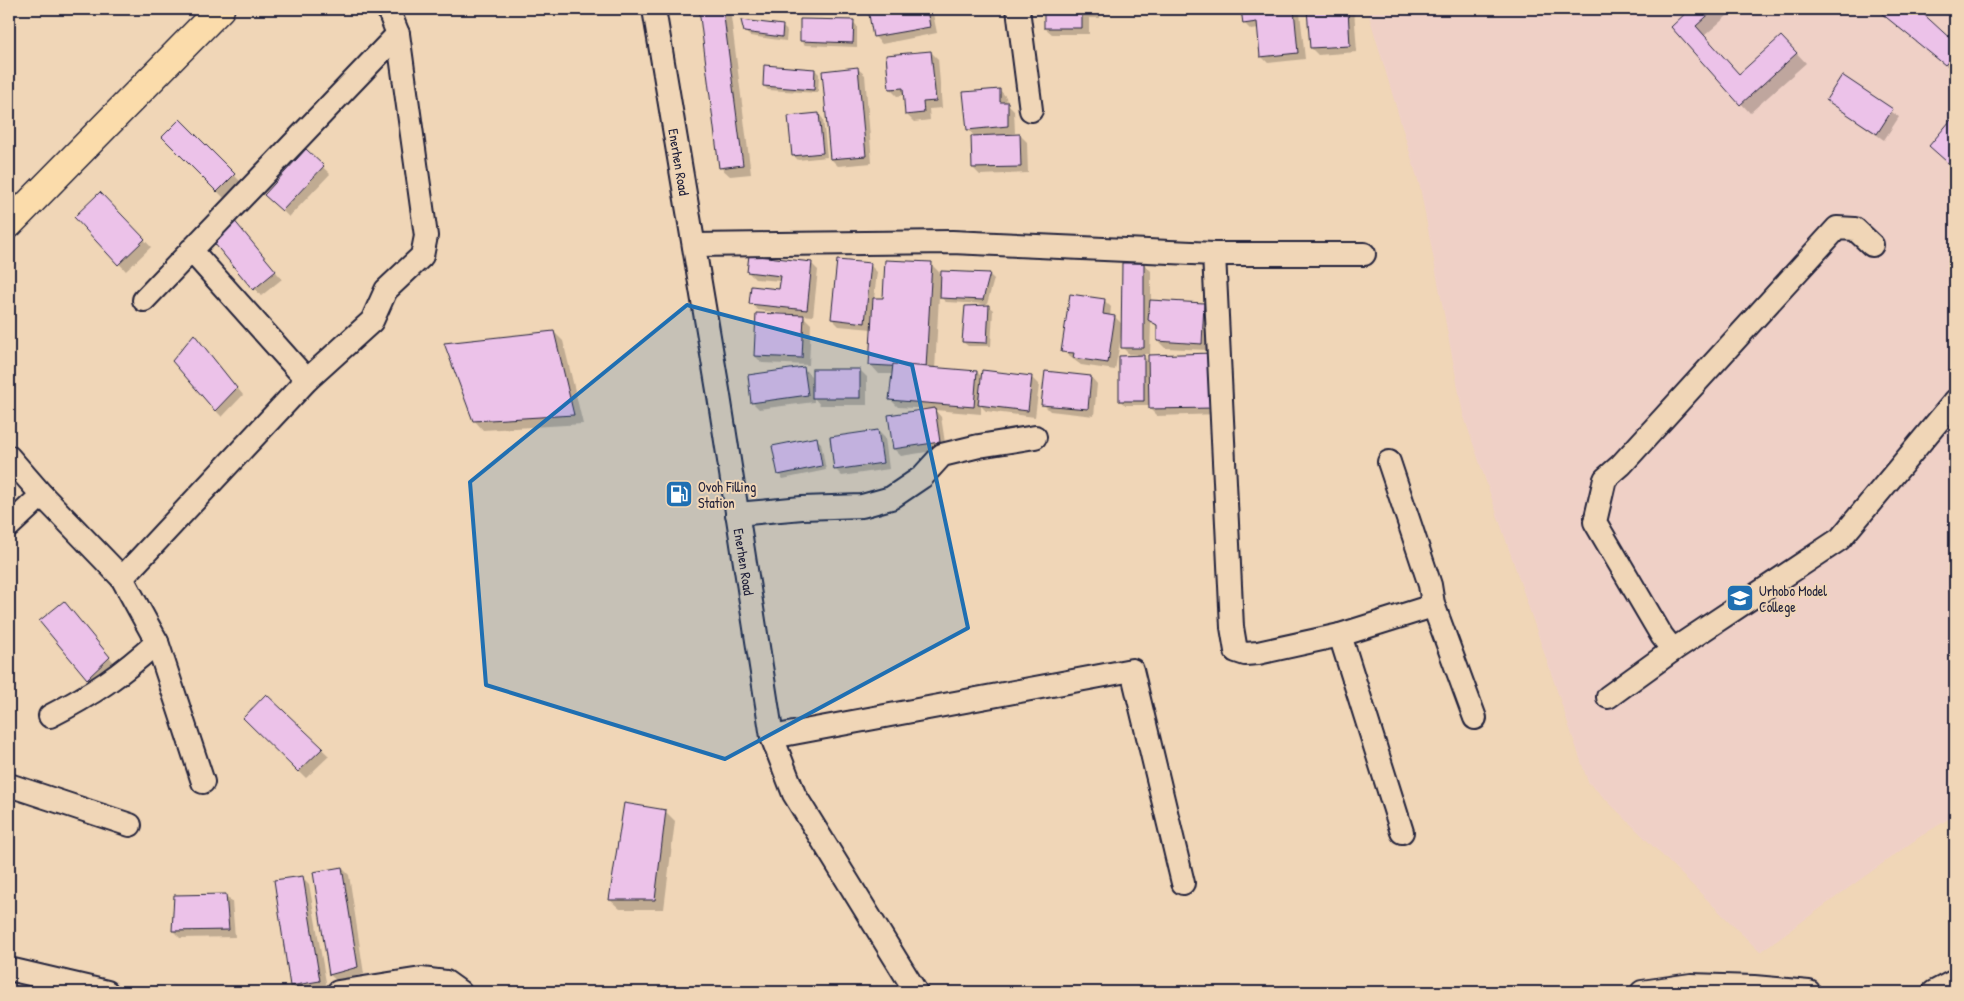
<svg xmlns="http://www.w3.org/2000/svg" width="1964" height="1001" font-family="'Patrick Hand',sans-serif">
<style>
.built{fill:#efd0c6}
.shadow{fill:#0003;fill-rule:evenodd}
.building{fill:#ecc2e9;stroke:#22223b}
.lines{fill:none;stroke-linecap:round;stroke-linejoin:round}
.minor-casing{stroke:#22223b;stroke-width:26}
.major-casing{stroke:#22223b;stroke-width:31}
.minor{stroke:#f0d6b7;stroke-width:22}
.major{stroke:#fbdcab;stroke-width:28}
.marked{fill:#1f6fb2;fill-opacity:0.2;stroke:#1f6fb2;stroke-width:4;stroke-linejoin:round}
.labels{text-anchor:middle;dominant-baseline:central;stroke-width:4;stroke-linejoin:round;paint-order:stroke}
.street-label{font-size:14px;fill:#22223b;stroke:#f0d6b7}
.poi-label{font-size:14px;fill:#22223b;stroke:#f0d6b7;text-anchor:start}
</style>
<rect width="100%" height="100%" fill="#f0d6b7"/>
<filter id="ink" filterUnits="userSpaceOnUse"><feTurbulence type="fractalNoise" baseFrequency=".02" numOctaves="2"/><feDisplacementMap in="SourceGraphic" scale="10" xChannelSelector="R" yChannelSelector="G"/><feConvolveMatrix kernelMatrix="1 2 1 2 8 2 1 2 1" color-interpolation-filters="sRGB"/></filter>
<g filter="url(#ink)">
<path class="built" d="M1367,9H1955V815L1918,838L1760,952L1588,782L1463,414L1420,187Z"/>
<g class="shadow">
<path d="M700,9H730L751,174L730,176L720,167Z"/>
<path d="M870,9H932L937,33L882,44L875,37Z"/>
<path d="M951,9H993L957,14Z"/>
<path d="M1045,9H1100V18H1089V34H1052L1045,28Z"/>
<path d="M1243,9H1296L1300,13L1305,59L1268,63L1261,56L1259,29L1251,30L1244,23Z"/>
<path d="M1308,9H1354L1357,52L1318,55L1311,48Z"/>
<path d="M1692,9H1735L1704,36L1739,75L1791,47L1806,63L1750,113L1672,27Z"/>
<path d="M1876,9H1916L1955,45V68L1953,71Z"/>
<path d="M743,21L783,27L787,31L786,41L750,36L745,32Z"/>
<path d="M853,22L857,26V47L805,45L801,41Z"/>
<path d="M931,52L938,59L942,108L929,109L930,120L914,122L907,115L905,95L897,96L890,89Z"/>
<path d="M858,69L865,75L872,163L838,166L831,159Z"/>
<path d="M815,70L819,74L818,93L768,90L764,86Z"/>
<path d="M1843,77L1899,117L1884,140L1827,100Z"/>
<path d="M1000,90L1006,97L1007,103L1014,110L1015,133L1009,134V136L1020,135L1027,142L1028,173L980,175L973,168L975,137L968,129Z"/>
<path d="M819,114L823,119L827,157L798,160L793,155Z"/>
<path d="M1955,117V169L1931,146Z"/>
<path d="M180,121L241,182L224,198L164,137Z"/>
<path d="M306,151L330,174L289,217L266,195Z"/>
<path d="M107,200L151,247L126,271L76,217Z"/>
<path d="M233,221L282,279L261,296L212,238Z"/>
<path d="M811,263L818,270L813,316L802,315L811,324L809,365L762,363L755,356L789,314L757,310L751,303L781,290V281L755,279L748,272Z"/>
<path d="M931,264L942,275H990L994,279L987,304L946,302L939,296L935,370L977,372L983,378H1032L1039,385L1035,417L986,411L981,406V414L935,410L941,417L946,449L901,456L894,449L930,409L898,407L891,400L893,374H879L870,364L872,329L839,326L832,319L870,265L877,272L874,299L884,300Z"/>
<path d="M1144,264L1151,271V301L1204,304L1211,311L1208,350L1165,348L1158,341L1159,328L1151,321L1150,356L1220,414L1157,416L1150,409V405H1125L1120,401L1136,354H1129L1122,347V331L1115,370L1081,365L1062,351L1104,300L1111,307L1110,316L1115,317L1122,324ZM1141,354H1149L1150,363Z"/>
<path d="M988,306L993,310L991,346H968L963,342Z"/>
<path d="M554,332L563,341L583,424L483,430L474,420Z"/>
<path d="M201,343L243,395L222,417L215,410Z"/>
<path d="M804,369L811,376L812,383L860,370L867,377V405H820L814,398V402L759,409L752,402Z"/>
<path d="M1091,377L1097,384L1094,416L1050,411L1043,404Z"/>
<path d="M878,431L885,438L889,469L842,476L835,469Z"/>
<path d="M816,439L821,443L826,470L783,479L779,474Z"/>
<path d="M71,610L116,665L95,685L88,678Z"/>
<path d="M266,695L329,756L306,778L245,718Z"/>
<path d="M666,812L675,821L664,909H620L610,900Z"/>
<path d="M342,868L349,875L364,974L337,981L330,975Z"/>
<path d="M302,877L309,884L327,988L298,992L291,985Z"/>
<path d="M225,895L232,902L235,937L180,938L173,931Z"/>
</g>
<g class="building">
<path d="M699,9H723L743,165L719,168Z"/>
<path d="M868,9H927L930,27L873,37Z"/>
<path d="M1044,9H1094V12H1082V28H1044Z"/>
<path d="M1241,9H1294L1298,53L1260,57L1257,22L1243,24Z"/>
<path d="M1307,9H1348L1350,46L1310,48Z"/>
<path d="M1690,9H1715L1696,26L1739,74L1781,36L1797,53L1740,105L1671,27Z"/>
<path d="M1876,9H1918L1955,43V54L1945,65Z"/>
<path d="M800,19L854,20L853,43L800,41Z"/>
<path d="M741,20L783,25L782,37L744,32Z"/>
<path d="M931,51L936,101L923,102L924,113L905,115L903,88L889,89L886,55Z"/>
<path d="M764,65L815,69L814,90L763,86Z"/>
<path d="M858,67L866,156L830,159L822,71Z"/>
<path d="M1842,75L1893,109L1877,134L1826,100Z"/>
<path d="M1000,89V102H1008V126L967,130L963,92Z"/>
<path d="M819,113L823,153L792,156L788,116Z"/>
<path d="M1955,115V169L1929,146Z"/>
<path d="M180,119L235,174L217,192L162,137Z"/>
<path d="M1020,134L1021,167L972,168L971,136Z"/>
<path d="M306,149L324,166L282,211L264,195Z"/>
<path d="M100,192L145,239L118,265L74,217Z"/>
<path d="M233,219L276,271L253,290L210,238Z"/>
<path d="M749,255L812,262L807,310L749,304L751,286L779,289L781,276L747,272Z"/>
<path d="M837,260L871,263L865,323L831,319Z"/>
<path d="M885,260L932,262L926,368L869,365L873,298H883Z"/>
<path d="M1122,263H1144V348H1121Z"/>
<path d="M941,271L990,273L983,300L940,298Z"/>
<path d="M1070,294L1105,299L1103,314L1115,316L1108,363L1073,358L1074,353L1061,352Z"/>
<path d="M1150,300L1204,303L1202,344L1157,341V325L1148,320Z"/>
<path d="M989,305L987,343L962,342L965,306Z"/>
<path d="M756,313L804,315L802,358L754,356Z"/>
<path d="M554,331L574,415L473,421L444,343Z"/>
<path d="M194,334L237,388L215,411L172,361Z"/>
<path d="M1213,353L1214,408L1149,409L1148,355Z"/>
<path d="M1144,355V401H1119V356Z"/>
<path d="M893,364L977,371L974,407L889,400Z"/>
<path d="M804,367L808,395L751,403L748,375Z"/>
<rect x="812" y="369" width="48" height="29"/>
<path d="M982,370L1032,376L1028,411L978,405Z"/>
<path d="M1045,371L1091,376L1088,409L1041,405Z"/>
<path d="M935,408L940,442L893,449L888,415Z"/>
<path d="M878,430L883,463L834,470L830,437Z"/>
<path d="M817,437L822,466L778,475L772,446Z"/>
<path d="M64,601L110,657L87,679L39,621Z"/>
<path d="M266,694L323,748L298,772L243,718Z"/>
<path d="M624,803L666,810L655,900H609Z"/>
<path d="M342,867L358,967L329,975L313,872Z"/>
<path d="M303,876L320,981L290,986L274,880Z"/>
<path d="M226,894L229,930L172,931L174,895Z"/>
</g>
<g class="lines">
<g class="minor-casing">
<g id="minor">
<path id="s1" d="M654,9L719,396L772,737L794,794L916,992"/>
<path d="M1018,9L1031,110"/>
<path d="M694,245L952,242L1214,254H1364"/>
<path d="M191,250L307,380"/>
<path d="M1214,254L1232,627L1236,651L1245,654L1258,653L1340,635L1423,609L1433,604L1430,585L1389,462"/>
<path d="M144,300L398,34"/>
<path d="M9,457L42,495L122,578L157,642L203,782"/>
<path d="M737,514L802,508L862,506L891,498L922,477L942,455L979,446L1035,437"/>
<path d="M9,526L42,495"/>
<path d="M122,578L307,380L372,321L386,290L422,256L426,236L398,34L388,9"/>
<path d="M1433,604L1475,718"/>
<path d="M1340,635L1402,832"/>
<path d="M1673,650L1840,539L1955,401"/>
<path d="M1608,697L1673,650L1662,636L1595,522L1605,479L1621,465L1837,228L1855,229L1872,245"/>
<path d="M50,716C93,694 121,675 157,642"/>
<path d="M772,737L1132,670L1183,883"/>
<path d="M9,785L130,825"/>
<path d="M9,969L107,992"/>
<path d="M338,992L421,979L446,982L460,992"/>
<path d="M1642,992L1691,985L1754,987L1809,992"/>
<path d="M1934,992L1955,981"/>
</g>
</g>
<g class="major-casing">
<path id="major" d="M9,224L220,9"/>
</g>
<use href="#minor" class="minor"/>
<use href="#major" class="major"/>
</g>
</g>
<path class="marked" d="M687,305L912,365L968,628L725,759L486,685L470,482Z"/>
<defs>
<g id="fuel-square" transform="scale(1.4375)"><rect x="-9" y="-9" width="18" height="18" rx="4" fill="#1f6fb2" stroke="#f0d6b7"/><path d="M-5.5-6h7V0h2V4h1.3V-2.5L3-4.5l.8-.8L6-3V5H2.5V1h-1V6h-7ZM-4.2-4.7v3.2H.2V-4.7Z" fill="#fff"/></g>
<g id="school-square" transform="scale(1.4375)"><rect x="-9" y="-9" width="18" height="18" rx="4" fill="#1f6fb2" stroke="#f0d6b7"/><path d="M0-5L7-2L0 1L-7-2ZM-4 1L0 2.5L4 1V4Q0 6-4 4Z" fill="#fff"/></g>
</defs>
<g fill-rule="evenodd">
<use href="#fuel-square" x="679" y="494"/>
<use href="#school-square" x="1740" y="598"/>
</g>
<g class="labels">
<g class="street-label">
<text stroke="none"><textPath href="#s1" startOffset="155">Enerhen Road</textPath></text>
<text stroke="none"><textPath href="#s1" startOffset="560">Enerhen Road</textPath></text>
</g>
<g class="poi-label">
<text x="698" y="486">Ovoh Filling<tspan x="698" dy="16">Station</tspan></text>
<text x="1759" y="590">Urhobo Model<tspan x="1759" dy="16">College</tspan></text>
</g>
</g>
<rect width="1964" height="1001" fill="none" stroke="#f0d6b7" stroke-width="30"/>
<rect x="15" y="15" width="1934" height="971" fill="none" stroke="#22223b" stroke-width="2" filter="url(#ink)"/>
</svg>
